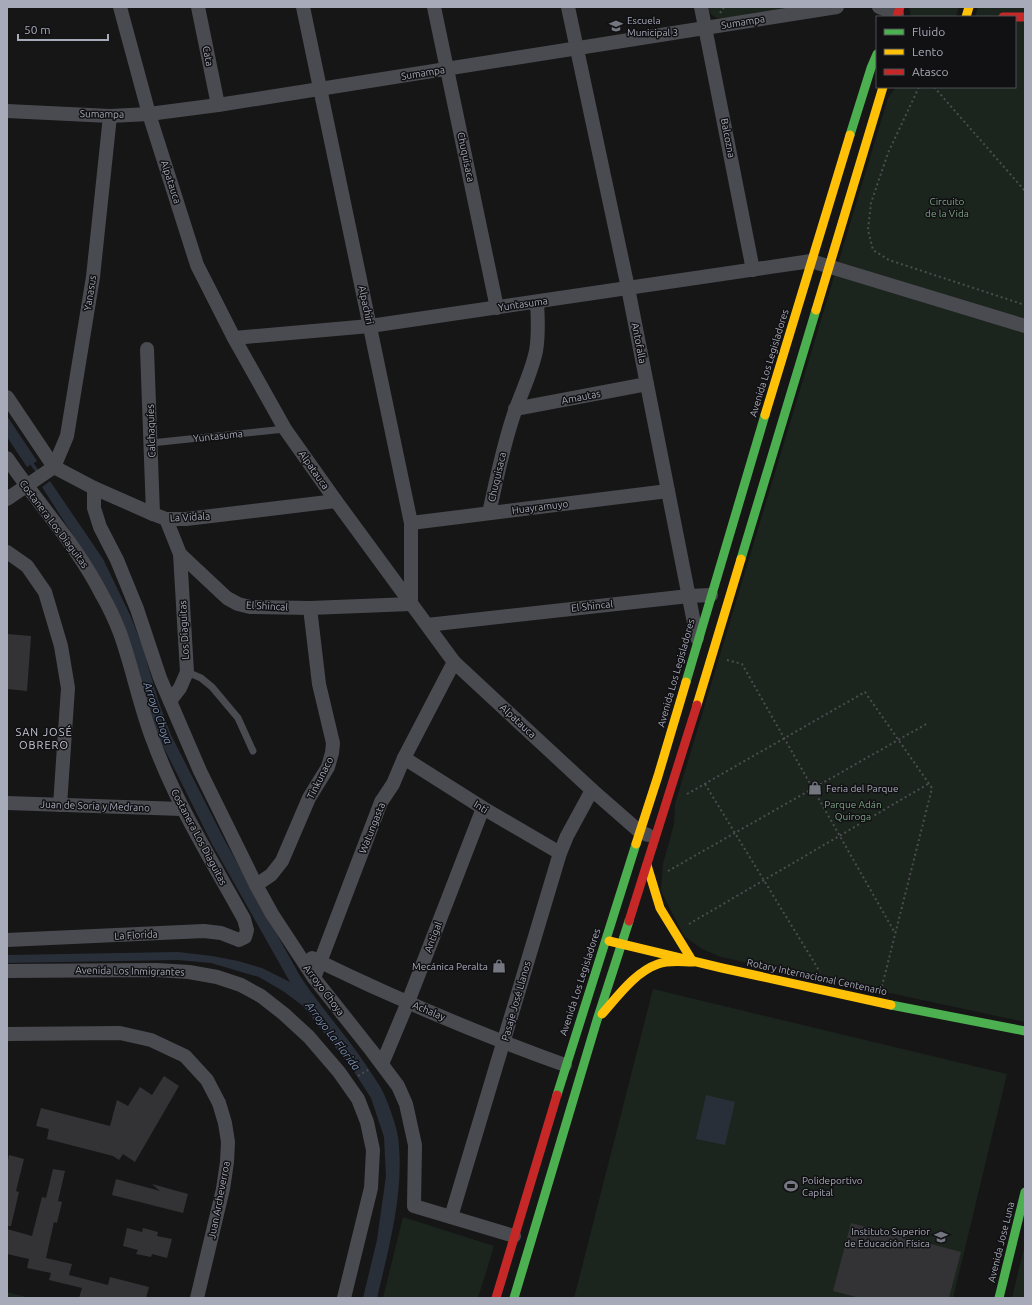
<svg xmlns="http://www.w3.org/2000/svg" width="1032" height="1305" font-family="Ubuntu,sans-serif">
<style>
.green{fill:#1c241e}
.water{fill:#292f39}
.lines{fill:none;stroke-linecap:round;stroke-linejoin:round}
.stream{stroke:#292f39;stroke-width:3.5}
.building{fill:#333335}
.path{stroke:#4c4c51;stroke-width:2;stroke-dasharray:2 3;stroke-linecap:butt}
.lane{stroke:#4a4b50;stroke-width:7}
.street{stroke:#4a4b50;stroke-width:14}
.fast{stroke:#4caf50;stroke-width:9}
.slow{stroke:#ffc107;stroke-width:9}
.jam{stroke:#c62828;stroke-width:9}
.labels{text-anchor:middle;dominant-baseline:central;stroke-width:3;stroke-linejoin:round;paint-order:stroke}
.poi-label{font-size:10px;fill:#a7aab8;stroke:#111013;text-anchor:start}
.street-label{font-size:10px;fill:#a7aab8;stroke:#111013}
.park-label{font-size:10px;fill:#7ca584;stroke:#111013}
.water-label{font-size:11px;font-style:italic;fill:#7b93b6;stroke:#111013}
.neighbourhood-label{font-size:11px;letter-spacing:1px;fill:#c8c9d4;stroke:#111013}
</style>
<rect width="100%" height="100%" fill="#161617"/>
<g class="green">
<path d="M708,7H799L725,19C716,18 710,17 708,7Z"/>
<path d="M909,7H959L956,17H911Z"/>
<path d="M978,7H1025V1022L721,957L702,949L684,936L661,891L663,864L674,824L675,804L888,98L896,87H1015V17H975Z"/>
<path d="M653,989L1007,1074L953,1298H574Z"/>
<path d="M403,1217L494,1246L478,1298H383Z"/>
<path d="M1025,1244V1298H1012Z"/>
<path d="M7,1292L30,1298H7Z"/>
</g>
<g class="water">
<path d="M7,416L37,461L27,467L7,437Z"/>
<path d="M50,481L103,559L131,617L143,648L158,700L171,735L224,839L300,976C321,1008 347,1036 368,1068C373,1076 380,1085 384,1094C388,1103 397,1127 398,1137C405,1190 389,1247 377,1298H363L377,1240L386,1176L384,1137L371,1098L353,1070L303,1006L283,991L259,977L211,963L178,960L7,963V955L178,952L212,956L238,961L262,968L290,982L212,844L160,740L92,565L42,487Z"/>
<path d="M706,1095L735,1102L725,1145L696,1139Z"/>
</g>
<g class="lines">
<path class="stream" d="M30,461L39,474"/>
</g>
<g class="building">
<path d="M7,634L31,636L27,691L7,689Z"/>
<path d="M164,1076L179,1086L135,1162L123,1154L119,1160L113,1156L47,1139L49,1129L36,1126L41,1108L110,1126L117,1100L128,1106L140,1087L152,1095Z"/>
<path d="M9,1155L24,1159L16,1191L19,1192L11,1226H7V1165Z"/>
<path d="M53,1169L65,1171L58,1201L62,1202L57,1223L54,1222L46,1258L72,1264L69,1275L108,1285L110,1277L149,1287L146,1298H79L82,1288L49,1280L51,1273L27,1268L29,1259L7,1254V1229L32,1236L42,1197L46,1198Z"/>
<path d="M116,1179L160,1191L152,1184L188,1194L183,1213L112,1195Z"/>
<path d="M851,1223L961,1252L949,1298H860L833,1291Z"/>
<path d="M127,1228L142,1232L143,1228L158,1232L157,1236L172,1239L167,1258L152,1254L151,1257L136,1254L138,1250L123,1246Z"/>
</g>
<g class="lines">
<g class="path">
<path d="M720,13L724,7"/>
<path d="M919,87L888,153L871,203L868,230L873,250L889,260L1025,305"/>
<path d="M934,87L1025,191"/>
<path d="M727,660L742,664L895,933"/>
<path d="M705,784L820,972"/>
<path d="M687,794L865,692L932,788L882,986"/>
<path d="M668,871L928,723"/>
<path d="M689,924L928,784"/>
<path d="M358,1076L370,1069"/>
</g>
<g class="lane">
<path d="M151,443L285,429"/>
<path d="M187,672L201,678L212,687L238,718L253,751"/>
</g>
<g class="street">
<path d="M120,7L149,114L197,265L234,338L285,429L336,501L454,662L592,790L640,832L648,835"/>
<path d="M198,7L218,105"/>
<path d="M434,7L497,308"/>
<path d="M568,7L628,288L697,638"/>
<path d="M701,7L753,270"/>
<path d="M879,7L897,14"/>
<path d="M7,111L110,116L149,114L218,105L837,7"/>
<path d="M234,338L370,326L811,261L1025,326"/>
<path d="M147,349L153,514"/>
<path d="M7,397L54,467L94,488L153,514L166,519H186L336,501"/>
<path d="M515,409L647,384"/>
<path d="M7,458C38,504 77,545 102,595C109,607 115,620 120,633C133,669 140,708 154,743C177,805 212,861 244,919L247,930L245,937L239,940L221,933L204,931L7,940"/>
<path d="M54,467L67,436L93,277L110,116"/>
<path d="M94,488V508L100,527L117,560L137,609L160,678L200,771L256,885L272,914L314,978L371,1050L398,1086L406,1104L415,1145L414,1206L514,1236"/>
<path d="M7,499L54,467"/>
<path d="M489,513C496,482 502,451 512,420C519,397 531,375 536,351C539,334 538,318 537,302"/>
<path d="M166,519L180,554L227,598L238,604L250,607L310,608L411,604V523L303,7"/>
<path d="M411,523L668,491"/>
<path d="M7,552L27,566L45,592L61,646L68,688L60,805"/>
<path d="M427,625L689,596L711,595"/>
<path d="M170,701L180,688L187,672L180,554"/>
<path d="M404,758L483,808L560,853"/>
<path d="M7,803L182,809"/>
<path d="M256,885L271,875L282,861L309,798L328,767L332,753L333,743L319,684L310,608"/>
<path d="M312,958C394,998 479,1034 565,1065"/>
<path d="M7,971L157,970L189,972L217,977L241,985L261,996L284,1014L309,1037L339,1072L358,1099L367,1122L373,1150L371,1188L344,1298"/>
<path d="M314,978L381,802L393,784L404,758L454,662"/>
<path d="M7,1034L120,1033L151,1040L185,1056L207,1080L219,1103L225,1123L228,1142L227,1162L223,1189L197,1298"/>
<path d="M382,1064L408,1002L483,808"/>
<path d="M451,1217L560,853L567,836L592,790"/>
</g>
<g class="fast">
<path d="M850,135L871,68L877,54"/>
<path d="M741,559L816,310"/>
<path d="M686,682L765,415"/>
<path d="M891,1005L1025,1031"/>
<path d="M557,1095L636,844"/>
<path d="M514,1298L597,1020L629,921"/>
<path d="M999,1298L1025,1192"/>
</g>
<g class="slow">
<path d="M966,17L969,7"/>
<path d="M816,310L883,87"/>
<path d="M765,415L850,135"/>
<path d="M697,705L741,559"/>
<path d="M636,844L658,776L686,682"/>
<path d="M609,941L722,968L891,1005"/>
<path d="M602,1014C618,996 635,972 658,964C669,960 682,962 693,962L660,908L647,865"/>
</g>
<g class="jam">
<path d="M897,17L900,7"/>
<path d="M1003,17H1025"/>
<path d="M629,921L697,705"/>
<path d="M496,1298L557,1095"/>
</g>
</g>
<defs>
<g id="school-bare" transform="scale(1.08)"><path d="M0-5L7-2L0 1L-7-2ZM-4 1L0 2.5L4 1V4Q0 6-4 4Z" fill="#747680" stroke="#111013" stroke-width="2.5" paint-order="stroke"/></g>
<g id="shop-bare" transform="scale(1.08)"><path d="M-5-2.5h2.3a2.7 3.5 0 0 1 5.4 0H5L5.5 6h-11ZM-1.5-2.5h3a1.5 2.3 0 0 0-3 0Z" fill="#747680" stroke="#111013" stroke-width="2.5" paint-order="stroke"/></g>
<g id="stadium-bare" transform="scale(1.08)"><path d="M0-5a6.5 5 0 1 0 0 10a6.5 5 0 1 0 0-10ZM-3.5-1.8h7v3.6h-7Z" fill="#747680" stroke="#111013" stroke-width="2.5" paint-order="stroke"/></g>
</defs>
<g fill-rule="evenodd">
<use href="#school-bare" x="616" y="26"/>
<use href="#shop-bare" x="815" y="788"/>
<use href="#shop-bare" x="499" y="966"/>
<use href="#stadium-bare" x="791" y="1186"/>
<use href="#school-bare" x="941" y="1237"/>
</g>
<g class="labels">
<g class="poi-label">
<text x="627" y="20">Escuela<tspan x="627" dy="12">Municipal 3</tspan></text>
<text x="826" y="788">Feria del Parque</text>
<text x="488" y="966" text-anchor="end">Mecánica Peralta</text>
<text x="802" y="1180">Polideportivo<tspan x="802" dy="12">Capital</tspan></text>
<text x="930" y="1231" text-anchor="end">Instituto Superior<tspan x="930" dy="12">de Educación Física</tspan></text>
</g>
<g class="street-label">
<text transform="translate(743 22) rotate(-9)">Sumampa</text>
<text transform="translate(208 56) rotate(78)">Cata</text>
<text transform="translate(423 73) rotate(-9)">Sumampa</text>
<text transform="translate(102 114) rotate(1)">Sumampa</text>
<text transform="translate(728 138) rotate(79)">Balcozna</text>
<text transform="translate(466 157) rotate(78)">Chuquisaca</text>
<text transform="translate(171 182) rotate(72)">Alpatauca</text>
<text transform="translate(90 293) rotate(-81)">Yanasus</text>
<text transform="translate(523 304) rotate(-8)">Yuntasuma</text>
<text transform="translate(366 305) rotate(78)">Alpachiri</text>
<text transform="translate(639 343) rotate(79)">Antofalla</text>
<text transform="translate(769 363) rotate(-73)">Avenida Los Legisladores</text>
<text transform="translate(581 397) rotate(-11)">Amautas</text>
<text transform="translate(151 431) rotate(-92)">Calchaquíes</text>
<text transform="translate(218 436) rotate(-6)">Yuntasuma</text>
<text transform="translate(314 470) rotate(55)">Alpatauca</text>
<text transform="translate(497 477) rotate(-77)">Chuquisaca</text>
<text transform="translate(540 507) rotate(-7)">Huayramuyo</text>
<text transform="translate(190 517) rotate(-3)">La Vidala</text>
<text transform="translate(54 524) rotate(53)">Costanera Los Diaguitas</text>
<text transform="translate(267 606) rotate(3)">El Shincal</text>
<text transform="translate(592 606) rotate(-6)">El Shincal</text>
<text transform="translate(184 630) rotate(-93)">Los Diaguitas</text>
<text transform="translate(676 673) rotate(-74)">Avenida Los Legisladores</text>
<text transform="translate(518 721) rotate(43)">Alpatauca</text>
<text transform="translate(320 778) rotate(-63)">Tinkunaco</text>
<text transform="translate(95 806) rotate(2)">Juan de Soria y Medrano</text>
<text transform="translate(481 807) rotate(32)">Inti</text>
<text transform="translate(372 828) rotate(-68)">Watungasta</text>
<text transform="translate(199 837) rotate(62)">Costanera Los Diaguitas</text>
<text transform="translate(136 935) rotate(-3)">La Florida</text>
<text transform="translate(433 937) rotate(-69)">Antigal</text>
<text transform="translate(130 971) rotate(1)">Avenida Los Inmigrantes</text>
<text transform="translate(817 977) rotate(12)">Rotary Internacional Centenario</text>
<text transform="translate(580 982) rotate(-72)">Avenida Los Legisladores</text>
<text transform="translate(324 990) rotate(53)">Arroyo Choya</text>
<text transform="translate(516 1001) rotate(-74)">Pasaje José Llanos</text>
<text transform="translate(429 1011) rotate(23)">Achalay</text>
<text transform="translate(219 1200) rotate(-79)">Juan Archeverroa</text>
<text transform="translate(1001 1242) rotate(-76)">Avenida Jose Luna</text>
</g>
<g class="park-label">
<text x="947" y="201">Circuito<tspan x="947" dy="12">de la Vida</tspan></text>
<text x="853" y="804">Parque Adán<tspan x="853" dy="12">Quiroga</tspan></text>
</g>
<g class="water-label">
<text transform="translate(158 713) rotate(70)">Arroyo Choya</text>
<text transform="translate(333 1036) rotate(53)">Arroyo La Florida</text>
</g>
<g class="neighbourhood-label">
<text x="44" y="732">SAN JOSÉ<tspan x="44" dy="13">OBRERO</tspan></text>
</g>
</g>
<rect width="1032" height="1305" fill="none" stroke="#a7aab8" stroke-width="16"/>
<rect x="876" y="16" width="140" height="72" fill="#111013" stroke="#4d4e55"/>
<rect x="884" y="29" width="20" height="6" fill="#4caf50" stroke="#4d4e55"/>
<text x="912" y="36" font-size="12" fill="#a7aab8">Fluido</text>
<rect x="884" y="49" width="20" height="6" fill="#ffc107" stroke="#4d4e55"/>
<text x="912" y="56" font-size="12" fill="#a7aab8">Lento</text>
<rect x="884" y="69" width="20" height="6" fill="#c62828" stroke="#4d4e55"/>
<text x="912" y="76" font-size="12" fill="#a7aab8">Atasco</text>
<path d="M18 34v6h90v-6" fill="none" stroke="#a7aab8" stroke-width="2"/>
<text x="24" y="34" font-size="12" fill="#a7aab8" stroke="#111013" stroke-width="3" paint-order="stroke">50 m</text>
</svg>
